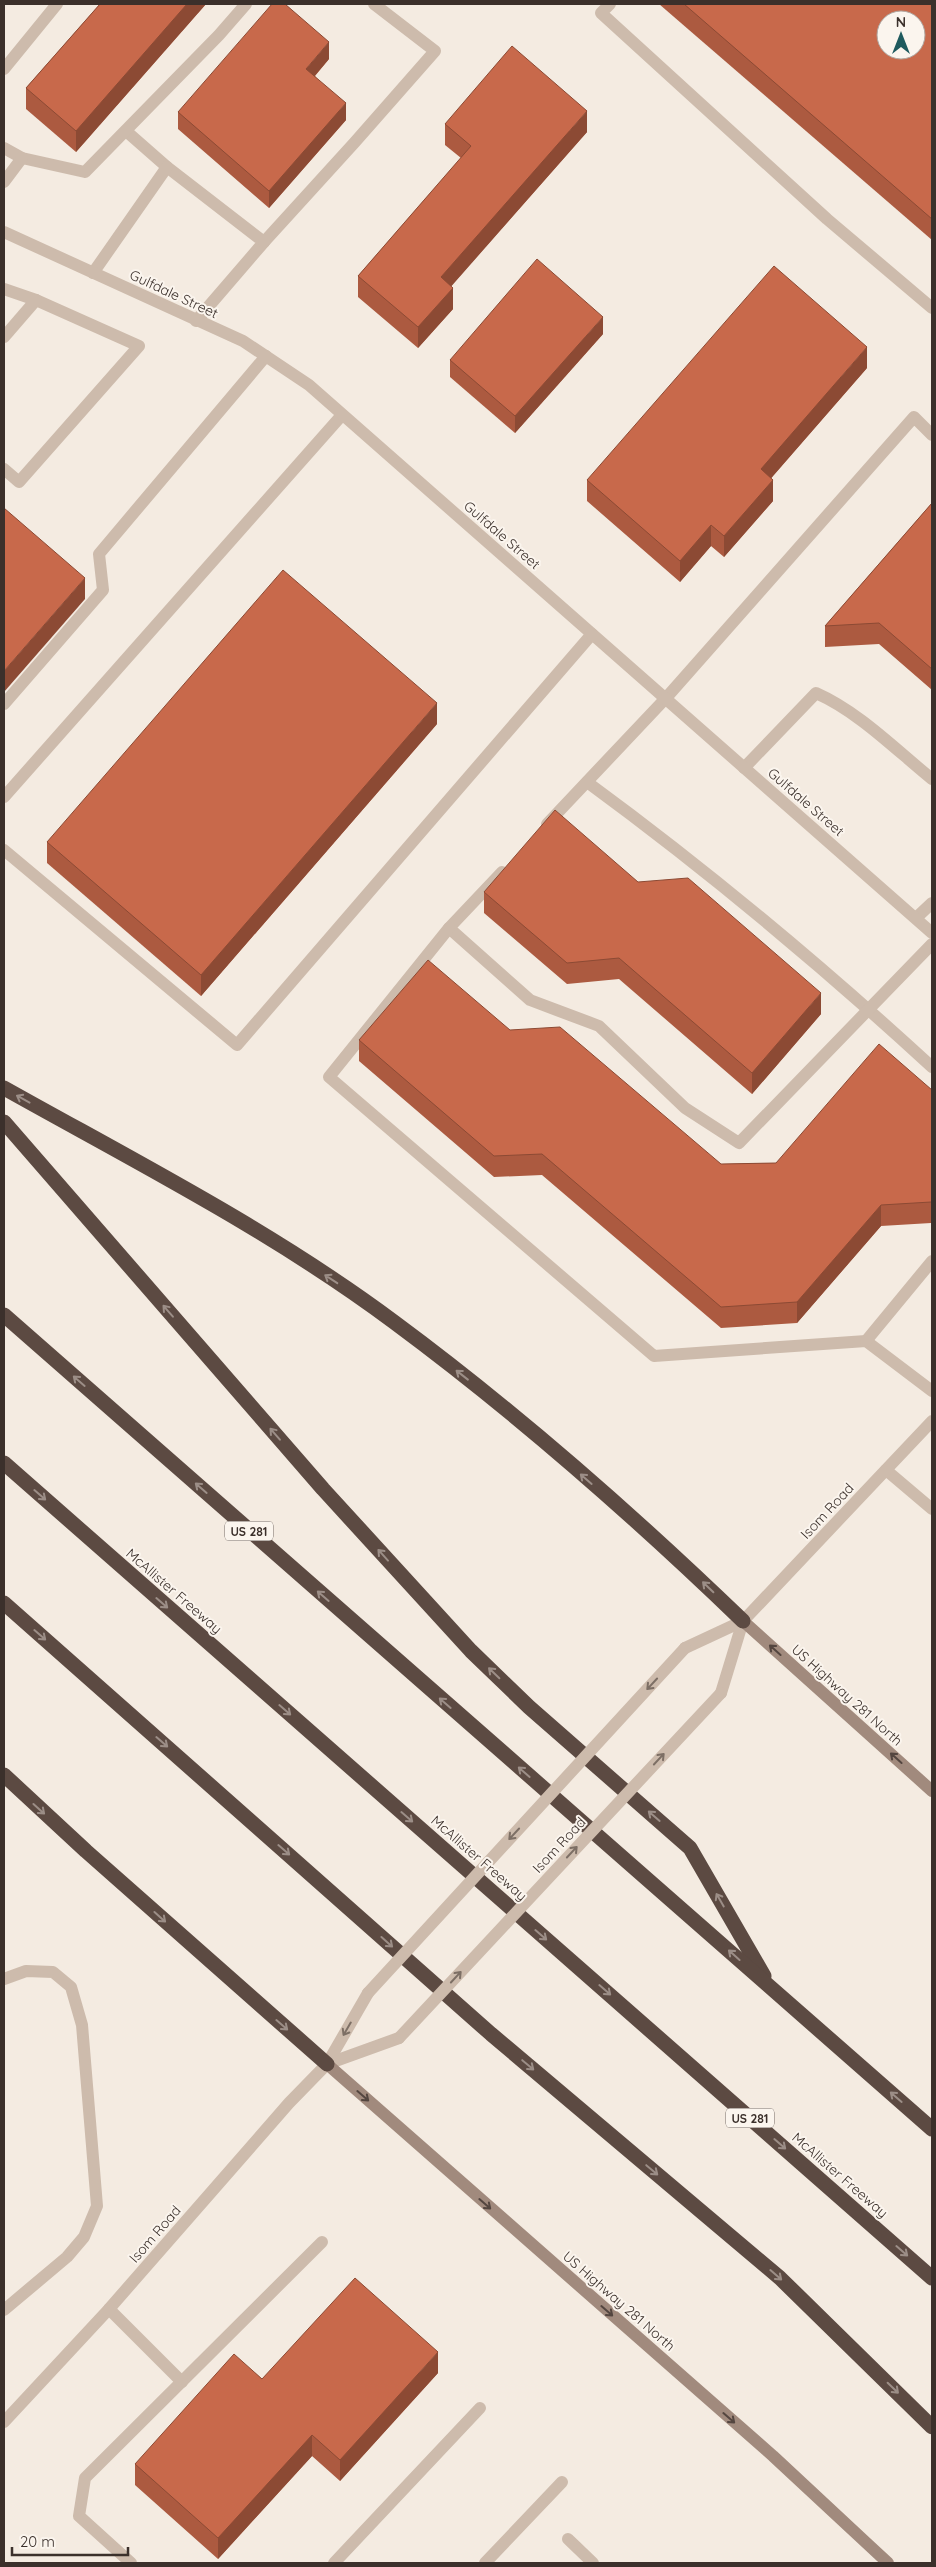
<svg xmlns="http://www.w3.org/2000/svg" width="936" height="2567" font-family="Quicksand,sans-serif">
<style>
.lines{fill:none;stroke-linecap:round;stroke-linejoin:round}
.service{stroke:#cdbbac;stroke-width:12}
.minor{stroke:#cdbbac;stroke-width:12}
.tertiary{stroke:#cdbbac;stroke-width:12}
.secondary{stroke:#a18a7d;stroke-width:12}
.motorway{stroke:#5c4a42;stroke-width:15}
.tertiary-bridge{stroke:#cdbbac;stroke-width:12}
.wall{fill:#ac5a40}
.shaded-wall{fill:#8c4a34}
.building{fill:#c8694b;stroke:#8c4a34;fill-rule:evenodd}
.oneway{stroke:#9c8e87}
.oneway2{stroke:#544640}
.oneway3{stroke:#7d6f65}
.labels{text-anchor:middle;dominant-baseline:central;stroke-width:4;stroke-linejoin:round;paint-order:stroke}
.shield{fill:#fbf5ee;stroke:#756b66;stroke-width:1}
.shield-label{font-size:12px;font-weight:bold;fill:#3b302b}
.street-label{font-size:14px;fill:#3b302b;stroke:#fbf5ee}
</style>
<rect width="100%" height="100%" fill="#f4ebe1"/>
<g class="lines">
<g class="service">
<path d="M610,4L601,13L827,219L932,308"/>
<path d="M4,69L57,4"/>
<path d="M126,131L167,167L264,242L196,321"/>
<path d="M4,148L22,158L85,172L219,35L246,4"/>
<path d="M4,182L22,158"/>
<path d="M264,242L355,142L435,51L374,4"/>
<path d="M93,273L167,167"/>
<path d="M4,289L36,300L139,346L19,482L4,469"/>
<path d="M4,337L36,300"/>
<path d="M4,704L103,590L99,554L266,356"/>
<path d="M744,768L816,693C859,712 896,750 932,779"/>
<path d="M587,782C707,870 822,966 932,1067"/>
<path d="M4,797L342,415"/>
<path d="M547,824L666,698L914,417L932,435"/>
<path d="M4,850L237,1045L592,634"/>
<path d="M502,872L449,928L530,1000L599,1026L685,1108L739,1143L932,944"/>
<path d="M916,918L932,903"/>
<path d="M449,928L329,1077L654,1356L866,1341L932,1391"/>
<path d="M866,1341L932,1261"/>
<path d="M886,1470L932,1509"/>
<path d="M4,1979L26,1971L53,1972L71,1987L82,2025L97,2206L84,2237L67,2257L4,2310"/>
<path d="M109,2309L182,2382"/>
<path d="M568,2539L593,2563"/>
<path d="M131,2563L79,2516L85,2478L322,2242"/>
<path d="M334,2563L480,2408"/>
<path d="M485,2563L562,2482"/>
</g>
<path class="minor" d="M4,232L243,341L309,385L932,933"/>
<g class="tertiary">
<path d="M685,1648L743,1621L932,1421"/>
<path d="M721,1693L743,1621"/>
<path d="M327,2064L399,2038"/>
<path d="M4,2422L109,2309L289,2103L327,2064L368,1993"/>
</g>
<g class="secondary">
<path d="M743,1621L932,1791"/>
<path d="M327,2064L773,2456L888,2563"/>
</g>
<g class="motorway">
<path d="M4,1088C136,1162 272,1231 394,1322C517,1413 633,1515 743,1621"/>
<path d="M4,1122L323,1489L471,1651L529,1707L690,1848L764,1976"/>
<path d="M4,1315L932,2129"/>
<path d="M4,1463L932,2278"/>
<path d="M4,1603L491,2034L780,2278L932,2427"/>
<path d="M4,1775L86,1851L327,2064"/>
</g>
<g class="tertiary-bridge">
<path d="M368,1993L685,1648"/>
<path d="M399,2038L721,1693"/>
</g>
</g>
<g class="wall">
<path d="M100,4H206L76,152L26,109V88Z"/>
<path d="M659,4H932V240Z"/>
<path d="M329,59L315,76L346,120L269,208L178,129V112Z"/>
<path d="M445,124L587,132L451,286L453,309L418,348L358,297V276L461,158L445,145Z"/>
<path d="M603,334L515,433L450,377V360Z"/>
<path d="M867,368L771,478L773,501L724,557L711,546L680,582L587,501V480Z"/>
<path d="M932,503V690L879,644L825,647V626Z"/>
<path d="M437,724L201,996L47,863V842Z"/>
<path d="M638,882L821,1014L752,1094L619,979L567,984L484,913V892Z"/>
<path d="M510,1030L721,1164L776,1163L932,1090V1222L931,1223L881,1226L797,1323L721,1328L542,1175L494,1177L359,1061V1040Z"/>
<path d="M438,2373L340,2481L312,2456L218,2559L135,2485V2464L262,2379Z"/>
</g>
<g class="shaded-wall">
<path d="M187,4H206L76,152V131Z"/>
<path d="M329,42V59L306,86V69Z"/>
<path d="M346,103V120L269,208V191Z"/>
<path d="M587,111V132L441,298V277Z"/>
<path d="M453,288V309L418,348V327Z"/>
<path d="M603,317V334L515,433V416Z"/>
<path d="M867,347V368L761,490V469Z"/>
<path d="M773,480V501L724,557V536Z"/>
<path d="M711,525V546L680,582V561Z"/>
<path d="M85,578V599L4,692V671Z"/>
<path d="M437,703V724L201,996V975Z"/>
<path d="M821,993V1014L752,1094V1073Z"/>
<path d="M932,1201V1222L931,1223V1202Z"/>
<path d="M881,1205V1226L797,1323V1302Z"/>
<path d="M438,2352V2373L340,2481V2460Z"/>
<path d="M312,2435V2456L218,2559V2538Z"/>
</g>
<g class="building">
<path d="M100,4H187L76,131L26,88Z"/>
<path d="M272,4H285L329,42L306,69L346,103L269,191L178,112Z"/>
<path d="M684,4H932V219ZM886,20H916V50H886Z"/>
<path d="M512,46L587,111L441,277L453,288L418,327L358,276L471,146L445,124Z"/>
<path d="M537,259L603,317L515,416L450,360Z"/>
<path d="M774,266L867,347L761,469L773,480L724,536L711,525L680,561L587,480Z"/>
<path d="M932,503V669L879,623L825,626Z"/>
<path d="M4,508L85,578L4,671Z"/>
<path d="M283,570L437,703L201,975L47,842Z"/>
<path d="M555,810L638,882L688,878L821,993L752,1073L619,958L567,963L484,892Z"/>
<path d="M428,960L510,1030L560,1027L721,1164L776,1163L879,1044L932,1090V1201L931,1202L881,1205L797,1302L721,1307L542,1154L494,1156L359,1040Z"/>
<path d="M355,2278L438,2352L340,2460L312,2435L218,2538L135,2464L234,2354L262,2379Z"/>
</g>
<defs><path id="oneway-shaft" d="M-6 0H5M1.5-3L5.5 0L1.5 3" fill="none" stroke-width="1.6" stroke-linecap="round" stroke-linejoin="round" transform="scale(1.25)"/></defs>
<g class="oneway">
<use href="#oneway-shaft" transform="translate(23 1099) rotate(-151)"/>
<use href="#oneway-shaft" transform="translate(331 1279) rotate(-147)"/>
<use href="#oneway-shaft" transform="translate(168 1311) rotate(-131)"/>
<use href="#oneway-shaft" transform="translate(462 1375) rotate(-142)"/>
<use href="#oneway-shaft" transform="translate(79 1381) rotate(-139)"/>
<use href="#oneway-shaft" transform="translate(275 1434) rotate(-131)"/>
<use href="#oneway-shaft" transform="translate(586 1479) rotate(-139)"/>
<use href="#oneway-shaft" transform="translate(201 1488) rotate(-139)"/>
<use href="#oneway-shaft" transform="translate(40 1495) rotate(41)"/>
<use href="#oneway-shaft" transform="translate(383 1555) rotate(-132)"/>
<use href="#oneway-shaft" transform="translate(708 1587) rotate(-136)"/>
<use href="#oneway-shaft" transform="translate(323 1596) rotate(-139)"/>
<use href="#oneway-shaft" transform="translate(162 1603) rotate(41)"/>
<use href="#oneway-shaft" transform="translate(40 1635) rotate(41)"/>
<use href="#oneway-shaft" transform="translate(494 1673) rotate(-136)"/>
<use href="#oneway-shaft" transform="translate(445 1703) rotate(-139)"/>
<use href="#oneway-shaft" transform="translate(285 1710) rotate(41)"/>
<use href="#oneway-shaft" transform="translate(162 1742) rotate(41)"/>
<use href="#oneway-shaft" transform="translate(524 1772) rotate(-139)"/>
<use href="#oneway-shaft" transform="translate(39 1809) rotate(42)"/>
<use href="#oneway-shaft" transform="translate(654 1816) rotate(-139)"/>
<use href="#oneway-shaft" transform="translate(407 1817) rotate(41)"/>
<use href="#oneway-shaft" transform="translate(284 1850) rotate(41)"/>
<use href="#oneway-shaft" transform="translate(720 1900) rotate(-120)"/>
<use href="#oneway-shaft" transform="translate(160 1917) rotate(42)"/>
<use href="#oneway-shaft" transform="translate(541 1935) rotate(41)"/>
<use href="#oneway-shaft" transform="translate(387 1942) rotate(42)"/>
<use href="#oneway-shaft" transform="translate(734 1955) rotate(-138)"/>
<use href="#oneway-shaft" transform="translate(605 1990) rotate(41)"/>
<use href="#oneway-shaft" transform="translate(282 2025) rotate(41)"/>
<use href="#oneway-shaft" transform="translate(528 2065) rotate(40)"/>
<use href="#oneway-shaft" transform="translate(896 2097) rotate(-139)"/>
<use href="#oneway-shaft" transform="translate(780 2144) rotate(41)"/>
<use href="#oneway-shaft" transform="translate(652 2170) rotate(40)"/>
<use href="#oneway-shaft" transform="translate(902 2251) rotate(41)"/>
<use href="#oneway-shaft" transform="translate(776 2275) rotate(41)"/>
<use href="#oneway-shaft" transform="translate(893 2388) rotate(44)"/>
</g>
<g class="oneway2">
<use href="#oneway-shaft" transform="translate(775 1650) rotate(-138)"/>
<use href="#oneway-shaft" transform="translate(896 1758) rotate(-138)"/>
<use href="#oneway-shaft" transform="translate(363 2096) rotate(41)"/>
<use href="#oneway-shaft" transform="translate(485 2204) rotate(41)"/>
<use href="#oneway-shaft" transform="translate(607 2311) rotate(41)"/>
<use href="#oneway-shaft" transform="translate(729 2418) rotate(41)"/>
</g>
<g class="oneway3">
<use href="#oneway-shaft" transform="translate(652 1684) rotate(133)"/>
<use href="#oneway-shaft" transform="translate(659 1759) rotate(-47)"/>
<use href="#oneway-shaft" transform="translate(514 1834) rotate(133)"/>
<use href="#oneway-shaft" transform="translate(572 1852) rotate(-47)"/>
<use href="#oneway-shaft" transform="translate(456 1977) rotate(-47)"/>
<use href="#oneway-shaft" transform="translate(347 2029) rotate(120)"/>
</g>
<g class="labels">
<g class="shield">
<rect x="225" y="1521.5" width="48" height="19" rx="4"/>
<rect x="726" y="2108.5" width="48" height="19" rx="4"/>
</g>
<g class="shield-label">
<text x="249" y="1531">US 281</text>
<text x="750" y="2118">US 281</text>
</g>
<g class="street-label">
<text transform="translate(174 294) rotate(25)">Gulfdale Street</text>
<text transform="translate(502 535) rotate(41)">Gulfdale Street</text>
<text transform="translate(806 802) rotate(41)">Gulfdale Street</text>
<text transform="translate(827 1511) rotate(-47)">Isom Road</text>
<text transform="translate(174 1591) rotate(41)">McAllister Freeway</text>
<text transform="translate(847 1695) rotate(42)">US Highway 281 North</text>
<text transform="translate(559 1845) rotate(-47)">Isom Road</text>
<text transform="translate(479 1858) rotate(41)">McAllister Freeway</text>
<text transform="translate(840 2175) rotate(41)">McAllister Freeway</text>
<text transform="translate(155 2234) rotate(-49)">Isom Road</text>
<text transform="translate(619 2301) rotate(41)">US Highway 281 North</text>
</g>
</g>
<rect width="936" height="2567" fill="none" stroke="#3b302b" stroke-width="10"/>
<g transform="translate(901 35)"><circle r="24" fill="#fbf5ee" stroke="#aea6a0"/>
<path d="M0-4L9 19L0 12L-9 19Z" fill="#1f5a5e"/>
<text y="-8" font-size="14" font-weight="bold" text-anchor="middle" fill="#3b302b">N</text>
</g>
<path d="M12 2547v8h116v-8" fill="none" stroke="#3b302b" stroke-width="2.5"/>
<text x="20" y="2547" font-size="15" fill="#3b302b" stroke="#fbf5ee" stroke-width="4" paint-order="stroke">20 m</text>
</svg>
